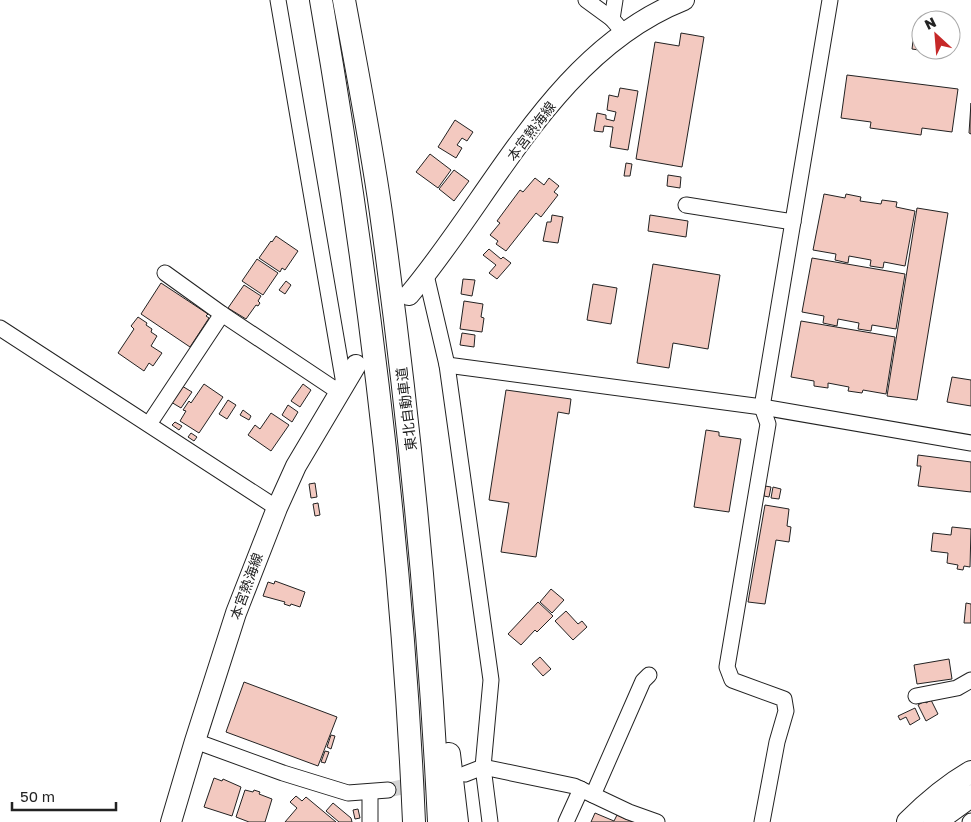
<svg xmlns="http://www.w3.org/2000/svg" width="971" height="822" font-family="'Golos Text','Noto Sans JP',sans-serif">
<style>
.building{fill:#f3c9c0;stroke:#222}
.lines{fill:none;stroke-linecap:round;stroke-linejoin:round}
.minor-tunnel{stroke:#d3d3d3;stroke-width:15;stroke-dasharray:15 8;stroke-linecap:butt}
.minor-casing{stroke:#222;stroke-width:17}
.major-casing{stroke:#222;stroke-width:22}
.highway-casing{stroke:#222;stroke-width:24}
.minor{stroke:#fff;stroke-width:15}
.major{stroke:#fff;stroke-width:20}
.highway{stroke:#fff;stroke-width:22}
.labels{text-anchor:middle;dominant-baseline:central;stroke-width:4;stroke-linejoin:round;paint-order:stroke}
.street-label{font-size:14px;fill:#222;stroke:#fff}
</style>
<rect width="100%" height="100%" fill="#fff"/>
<g class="building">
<path d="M915,25L921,26V50H946V54L912,49Z"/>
<path d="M681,33L704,37L682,167L636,159L655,42L679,46Z"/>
<path d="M847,75L958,89L952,132L922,128L921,135L870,128L871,122L841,118Z"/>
<path d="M620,88L638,91L628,150L610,147L613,127L604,126L603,132L594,131L597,113L606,115V119L614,121L616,112L607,110L609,95L618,97Z"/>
<path d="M971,103V134L969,133Z"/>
<path d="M455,120L473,132L467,141L462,138L457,145L462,148L456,158L438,147Z"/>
<path d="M430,154L451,170L438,188L416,172Z"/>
<path d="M626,163L632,164L630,176H624Z"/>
<path d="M454,170L469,181L454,201L439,189Z"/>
<path d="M668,175L681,177L680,188L667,186Z"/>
<path d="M535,178L544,185L549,178L559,186L554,192L558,195L541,217L536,213L506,251L496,244L498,241L490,235L500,223L497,221L520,190L523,192Z"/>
<path d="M824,194L845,198L846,194L861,197L860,201L881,204L882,200L897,202L896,207L915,211L905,266L884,262L883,268L870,266L871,260L849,256L848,263L835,260L836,254L813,250Z"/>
<path d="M917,208L948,213L917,400L887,396Z"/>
<path d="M552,215L563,217L558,243L543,241L547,222H551Z"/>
<path d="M650,215L688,221L686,237L648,231Z"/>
<path d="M276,236L298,251L285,270L282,268L280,272L259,258L271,241L272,242Z"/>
<path d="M489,249L501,259L503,257L511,263L497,279L489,273L496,265L483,255Z"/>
<path d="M812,258L905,274L896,329L872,325L871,331L858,329L859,323L838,319L837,326L823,323L824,316L802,312Z"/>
<path d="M257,259L278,273L263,295L242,281Z"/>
<path d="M653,264L720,275L708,349L673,343L669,368L637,363Z"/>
<path d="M463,279L475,280L472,296L461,294Z"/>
<path d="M286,281L291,285L285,294L279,290Z"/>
<path d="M161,283L208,314L206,316L209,318L190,347L141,314Z"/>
<path d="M593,284L617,288L611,324L587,320Z"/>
<path d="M244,285L261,296L258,301L260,303L258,306L256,305L246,319L228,308Z"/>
<path d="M464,301L483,304L481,317L484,318L482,332L460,329Z"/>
<path d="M138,317L147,323L146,325L152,329L151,332L157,336L151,346L162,353L153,366L149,363L144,371L118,353L134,329L131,326Z"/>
<path d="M801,321L895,337L886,394L863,390L862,393L848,391L849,387L828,383V388L814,386V381L791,377Z"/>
<path d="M462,333L475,335L474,347L460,345Z"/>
<path d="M952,377L971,380V406L947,402Z"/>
<path d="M204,384L223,397L199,433L180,421L186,411L183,410L189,401L191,403Z"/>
<path d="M303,384L311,390L300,407L291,401Z"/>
<path d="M182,386L192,392L181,408L171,402Z"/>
<path d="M506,390L571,399L569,414L558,412L536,557L501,552L509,503L489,500Z"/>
<path d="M228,400L236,405L227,419L219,414Z"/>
<path d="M288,405L298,412L292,422L282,415Z"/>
<path d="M243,410L251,416L249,420L240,415Z"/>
<path d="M271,413L289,425L271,451L248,435L255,425L260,429Z"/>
<path d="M175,422L182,426L179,430L172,425Z"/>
<path d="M706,430L719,432V436L741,439L729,512L694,507Z"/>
<path d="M191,433L197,437L194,441L188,437Z"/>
<path d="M918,455L971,462V492L918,486L921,466H917Z"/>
<path d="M315,483L317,497L311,498L309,484Z"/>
<path d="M765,486L771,487L769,497L764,496Z"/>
<path d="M773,487L781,489L779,499L771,498Z"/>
<path d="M318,503L320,515L315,516L313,504Z"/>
<path d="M765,505L789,509L787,526L791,527L789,542L776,540L765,604L748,602Z"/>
<path d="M952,527L971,529L970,567L964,566L963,570L957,569L958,565L947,563L948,553L931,551L933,533L951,535Z"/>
<path d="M275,581L305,592L300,607L291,604L290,606L284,604L285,602L263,596L268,582L274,584Z"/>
<path d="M551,589L564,600L552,613L540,602Z"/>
<path d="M538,602L553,616L537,632L535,630L521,645L508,634Z"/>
<path d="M966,603L971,604V623H964Z"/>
<path d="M566,611L578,624L582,621L587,627L573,640L555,621Z"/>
<path d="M540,657L551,669L543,676L532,664Z"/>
<path d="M949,659L952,679L917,684L914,665Z"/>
<path d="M244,682L337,717L318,766L226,732Z"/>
<path d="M931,700L938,714L926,721L918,705L925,701L926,703Z"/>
<path d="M915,708L920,719L910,725L906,717L900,720L898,716Z"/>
<path d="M331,735L335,736L331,749L327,747Z"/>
<path d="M325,751L329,752L325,763L321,762Z"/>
<path d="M214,778L222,781L223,779L241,787L232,816L204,807Z"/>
<path d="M245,790L253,792L254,790L260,792L259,794L272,799L265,822H249L236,817Z"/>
<path d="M296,796L302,801L306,797L336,822H285L297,808L290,802Z"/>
<path d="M333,803L351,818L352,822H339L326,811Z"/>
<path d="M358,809L360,818L355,819L353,810Z"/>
<path d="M595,813L614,821L617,815L633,822H591Z"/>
</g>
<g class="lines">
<path class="minor-tunnel" d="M388,790L446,778"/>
<g class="minor-casing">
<g id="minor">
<path d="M278,0L344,384"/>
<path d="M586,0L612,19"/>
<path d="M615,0L612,19L624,33"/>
<path d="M686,205L793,222"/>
<path d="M165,273L222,314L339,392"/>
<path d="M426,275L447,365L491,680L483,767L490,822"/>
<path d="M0,328L277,508"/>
<path d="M447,365L762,407L971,443"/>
<path d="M149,424L222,314"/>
<path d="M916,696L957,688L971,680"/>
<path d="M195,741L283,773L348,793L388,790"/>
<path d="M465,774L483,767L574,786L629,812L657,822"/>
<path d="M593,795L643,681L649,675"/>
<path d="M370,822V792"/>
<path d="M566,822L581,789"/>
<path d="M762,822L777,742L786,711L784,699L732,680L727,667L768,424L762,407L830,0"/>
<path d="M970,822L971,821"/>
</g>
</g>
<g class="major-casing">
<g id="major">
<path d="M409,295C494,194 555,51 684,0"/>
<path d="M171,822L195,741L236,613L277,508L296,466L356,365"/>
</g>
</g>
<g class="highway-casing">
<g id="highway">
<path d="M321,0C368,272 402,546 414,822"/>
<path d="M344,0C357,71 371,142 381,213C409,415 429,618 439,822"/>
<path d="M449,754L457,822"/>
<path d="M908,822C928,802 947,786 971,772"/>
<path d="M935,822L971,796"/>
</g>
</g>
<use href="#minor" class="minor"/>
<use href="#major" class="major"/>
<use href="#highway" class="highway"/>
</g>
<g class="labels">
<g class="street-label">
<text transform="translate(531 131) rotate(-53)">本宮熱海線</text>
<text transform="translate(406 409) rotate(-97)">東北自動車道</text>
<text transform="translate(246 586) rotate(-70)">本宮熱海線</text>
</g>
</g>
<g transform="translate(936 35) rotate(334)"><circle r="24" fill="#ffffff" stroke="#a7a7a7"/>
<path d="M0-4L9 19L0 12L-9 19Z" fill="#c62828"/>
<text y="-8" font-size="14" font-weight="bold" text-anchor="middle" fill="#222222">N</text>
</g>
<path d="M12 802v8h104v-8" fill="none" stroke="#222222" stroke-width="2.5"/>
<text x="20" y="802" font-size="15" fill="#222222" stroke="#ffffff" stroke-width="4" paint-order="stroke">50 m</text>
</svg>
